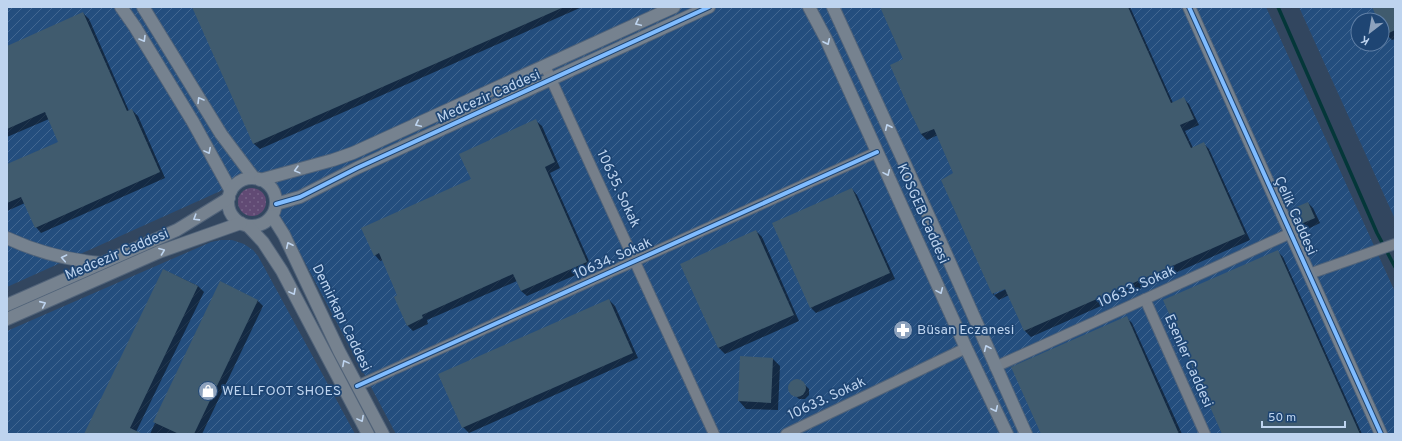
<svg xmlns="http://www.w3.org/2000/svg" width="1402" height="441" font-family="Overpass,sans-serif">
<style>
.industrial{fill:url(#industrial-furrows);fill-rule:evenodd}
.grass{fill:url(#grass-dots)}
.shadow{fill:#0007;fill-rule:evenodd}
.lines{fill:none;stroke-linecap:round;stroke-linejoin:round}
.stream{stroke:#043739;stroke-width:3.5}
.building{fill:#405b6e}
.street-casing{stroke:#516379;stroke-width:12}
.secondary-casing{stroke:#516379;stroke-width:14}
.street{stroke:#767f8a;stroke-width:10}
.secondary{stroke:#76828f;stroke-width:12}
.cycleway-casing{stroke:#1e4573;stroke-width:6}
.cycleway{stroke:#80bcff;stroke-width:4}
.oneway{stroke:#bed4ef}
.labels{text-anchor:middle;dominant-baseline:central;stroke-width:3.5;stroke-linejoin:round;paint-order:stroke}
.street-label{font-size:14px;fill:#bed4ef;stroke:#1e4573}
.poi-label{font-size:14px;fill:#bed4ef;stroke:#1e4573;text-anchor:start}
</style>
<defs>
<pattern id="industrial-furrows" width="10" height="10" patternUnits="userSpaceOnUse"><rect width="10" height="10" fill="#244e7e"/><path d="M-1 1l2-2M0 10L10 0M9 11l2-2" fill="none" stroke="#426791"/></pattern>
<pattern id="grass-dots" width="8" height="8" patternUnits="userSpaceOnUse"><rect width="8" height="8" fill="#614a74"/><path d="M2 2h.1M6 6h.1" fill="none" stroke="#766388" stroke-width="1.8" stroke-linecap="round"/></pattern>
</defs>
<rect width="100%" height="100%" fill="#32465f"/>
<g class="industrial">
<path d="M7,7H1266L1395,292V434H396L258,174L7,287Z"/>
<path d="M1299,7H1395V219ZM1358,20H1382V44H1358Z"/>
<path d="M221,240H232L244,244L253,250L258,256L355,434H7V331L211,242Z"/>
</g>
<circle class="grass" cx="252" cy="202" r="14"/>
<g class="shadow">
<path d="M193,7H582L260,149L254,144Z"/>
<path d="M881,7H1130L1173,103L1184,99L1189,104L1199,125L1185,131L1193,148L1204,144L1209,149L1250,240L1031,337L1025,331L1009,295L999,300L993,294L942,180L955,173L938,135L927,140L921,134L904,60ZM1009,286L1010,287L994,295V292Z"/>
<path d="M1373,7H1395V39L1392,40L1386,34L1382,26V20H1379Z"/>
<path d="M83,13L89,19L129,111L132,110L138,116L165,178L41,233L36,227L25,203L7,211V165L59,142L49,119L7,137V47Z"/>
<path d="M536,121L542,126L560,168L550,173L592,268L527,296L521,291L517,281L427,320L428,324L413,331L407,325L399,296L383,260L380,261L375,255L472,180Z"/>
<path d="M852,189L857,195L895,279L816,313L811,308Z"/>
<path d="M1308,203L1313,208L1320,223L1308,229L1302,223Z"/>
<path d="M756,231L762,237L799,321L725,354L719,348L682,264Z"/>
<path d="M1277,251L1283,257L1362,434H1224Z"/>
<path d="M164,270L198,286L204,292L135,434H85Z"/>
<path d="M257,300L263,306L202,434H150L155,423Z"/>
<path d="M609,300L615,306L638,358L469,433L463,427Z"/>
<path d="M1127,318L1132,323L1182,434H1042Z"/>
<path d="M773,359L780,366L778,410L746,409L739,401Z"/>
<path d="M794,380H800L809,389V395L805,399H799L790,391V385Z"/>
</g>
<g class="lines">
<path class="stream" d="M1278,7L1377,233L1395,267"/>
</g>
<g class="building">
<path d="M192,7H564L253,144Z"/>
<path d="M880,7H1128L1171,103L1184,97L1194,119L1180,125L1191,148L1204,142L1245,234L1024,331L1005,289L992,294L941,180L953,173L934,129L921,134L910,111L890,65L903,59Z"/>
<path d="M1372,7H1395V30L1385,35L1382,28V20H1378Z"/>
<path d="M83,12L127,111L132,109L160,172L35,228L21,197L7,203V164L58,142L45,112L7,129V46Z"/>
<path d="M536,119L555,162L545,167L587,262L521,291L513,274L422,315L423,318L407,326L394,297L397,295L379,253L374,256L361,228L471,179L459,154Z"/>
<path d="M852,188L890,273L810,308L772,223Z"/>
<path d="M1308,202L1315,218L1301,224L1294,208Z"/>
<path d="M756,230L794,315L718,348L680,264Z"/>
<path d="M1278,250L1360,434H1222L1163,300Z"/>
<path d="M163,269L198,286L130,428L143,434H84Z"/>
<path d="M220,281L258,300L194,434H179L153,422Z"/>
<path d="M609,299L633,353L462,428L438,374Z"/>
<path d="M1127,316L1179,434H1041L1011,367Z"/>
<path d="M740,356L773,358L771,403L738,401Z"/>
<circle cx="797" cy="388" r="9"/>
</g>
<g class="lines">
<g class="street-casing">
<g id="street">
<path d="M545,66L714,434"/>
<path d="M1309,274L1395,244"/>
<path d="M1145,299L1205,434"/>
<path d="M995,367L1291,233"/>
<path d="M357,386L877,152"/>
<path d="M786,434L966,348"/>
</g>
</g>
<g class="secondary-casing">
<g id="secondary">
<path d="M121,7L135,27L193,122L231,191"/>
<path d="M143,7L221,134L254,178"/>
<path d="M809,7L826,39L966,348L1007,434"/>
<path d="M833,7L942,245L1026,434"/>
<path d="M1189,7L1381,434"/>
<circle cx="252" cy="202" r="24"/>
<path d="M260,180L333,160L353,153L674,7"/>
<path d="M276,204L300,197L357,168L709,7"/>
<path d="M272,216L284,235L339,351L383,434"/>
<path d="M248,226L263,242L282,271L368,434"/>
<path d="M7,238C37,252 68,260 101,263"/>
<path d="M7,305L159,238L177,230L229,198"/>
<path d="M7,319L159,252L241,223"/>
</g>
</g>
<use href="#street" class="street"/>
<use href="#secondary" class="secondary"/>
<g class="cycleway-casing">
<g id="cycleway">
<path d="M1189,7L1381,434"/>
<path d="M276,204L300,197L357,168L709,7"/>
<path d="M357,386L877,152"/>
</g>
</g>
<use href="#cycleway" class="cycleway"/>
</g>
<defs><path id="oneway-chevron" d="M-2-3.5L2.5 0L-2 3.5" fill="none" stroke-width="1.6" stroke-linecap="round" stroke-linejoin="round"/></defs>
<g class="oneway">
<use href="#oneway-chevron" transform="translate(638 23) rotate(155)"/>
<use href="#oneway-chevron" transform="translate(143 39) rotate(59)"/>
<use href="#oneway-chevron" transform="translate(827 42) rotate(65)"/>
<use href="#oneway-chevron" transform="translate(200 100) rotate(-121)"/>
<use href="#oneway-chevron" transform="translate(418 124) rotate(155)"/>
<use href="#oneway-chevron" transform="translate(888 127) rotate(-115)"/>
<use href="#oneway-chevron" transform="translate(208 151) rotate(62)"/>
<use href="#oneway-chevron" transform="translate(297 170) rotate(165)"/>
<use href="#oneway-chevron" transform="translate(887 173) rotate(66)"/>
<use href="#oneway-chevron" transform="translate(196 218) rotate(148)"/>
<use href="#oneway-chevron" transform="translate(289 245) rotate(-115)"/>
<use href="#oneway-chevron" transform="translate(162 251) rotate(-21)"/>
<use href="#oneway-chevron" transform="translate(64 258) rotate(-168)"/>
<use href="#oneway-chevron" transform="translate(940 291) rotate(66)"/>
<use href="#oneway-chevron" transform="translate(293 292) rotate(62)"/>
<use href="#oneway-chevron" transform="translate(43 304) rotate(-24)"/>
<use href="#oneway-chevron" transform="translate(987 348) rotate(-114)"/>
<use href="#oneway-chevron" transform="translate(345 363) rotate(-118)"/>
<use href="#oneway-chevron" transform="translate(995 409) rotate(65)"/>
<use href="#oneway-chevron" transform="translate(361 419) rotate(62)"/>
</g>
<defs>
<g id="pharmacy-disc" transform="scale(1)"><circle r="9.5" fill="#8da2bd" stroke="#1e4573"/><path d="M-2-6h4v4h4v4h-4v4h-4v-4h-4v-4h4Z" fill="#fff"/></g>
<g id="shop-disc" transform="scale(1)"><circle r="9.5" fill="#8da2bd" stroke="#1e4573"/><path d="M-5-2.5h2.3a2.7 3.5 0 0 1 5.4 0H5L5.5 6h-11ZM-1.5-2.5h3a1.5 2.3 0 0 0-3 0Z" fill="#fff"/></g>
</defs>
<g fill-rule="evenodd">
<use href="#pharmacy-disc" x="903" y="330"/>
<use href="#shop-disc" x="208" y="391"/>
</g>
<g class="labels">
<g class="street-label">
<text transform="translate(489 97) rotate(-24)">Medcezir Caddesi</text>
<text transform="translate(618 189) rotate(65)">10635. Sokak</text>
<text transform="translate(922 214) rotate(66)">KOSGEB Caddesi</text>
<text transform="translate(1295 216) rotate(66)">Çelik Caddesi</text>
<text transform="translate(117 255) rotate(-23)">Medcezir Caddesi</text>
<text transform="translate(613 259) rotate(-24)">10634. Sokak</text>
<text transform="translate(1137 287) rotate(-24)">10633. Sokak</text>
<text transform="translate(341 318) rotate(64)">Demirkapı Caddesi</text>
<text transform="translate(1188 361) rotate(66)">Esenler Caddesi</text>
<text transform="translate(827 399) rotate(-25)">10633. Sokak</text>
</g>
<g class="poi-label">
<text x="917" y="330">Büsan Eczanesi</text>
<text x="222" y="391">WELLFOOT SHOES</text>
</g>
</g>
<rect width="1402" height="441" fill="none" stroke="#bed4ef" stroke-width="16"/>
<g transform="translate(1370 32) rotate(211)"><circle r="19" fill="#1e4573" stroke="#5e7ea5"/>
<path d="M0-3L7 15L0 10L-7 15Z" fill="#8da2bd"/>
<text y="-6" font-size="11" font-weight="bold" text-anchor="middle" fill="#bed4ef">K</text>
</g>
<path d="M1262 421v6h83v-6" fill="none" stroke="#bed4ef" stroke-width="2"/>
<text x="1268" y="421" font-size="12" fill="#bed4ef" stroke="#1e4573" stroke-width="3" paint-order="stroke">50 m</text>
</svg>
